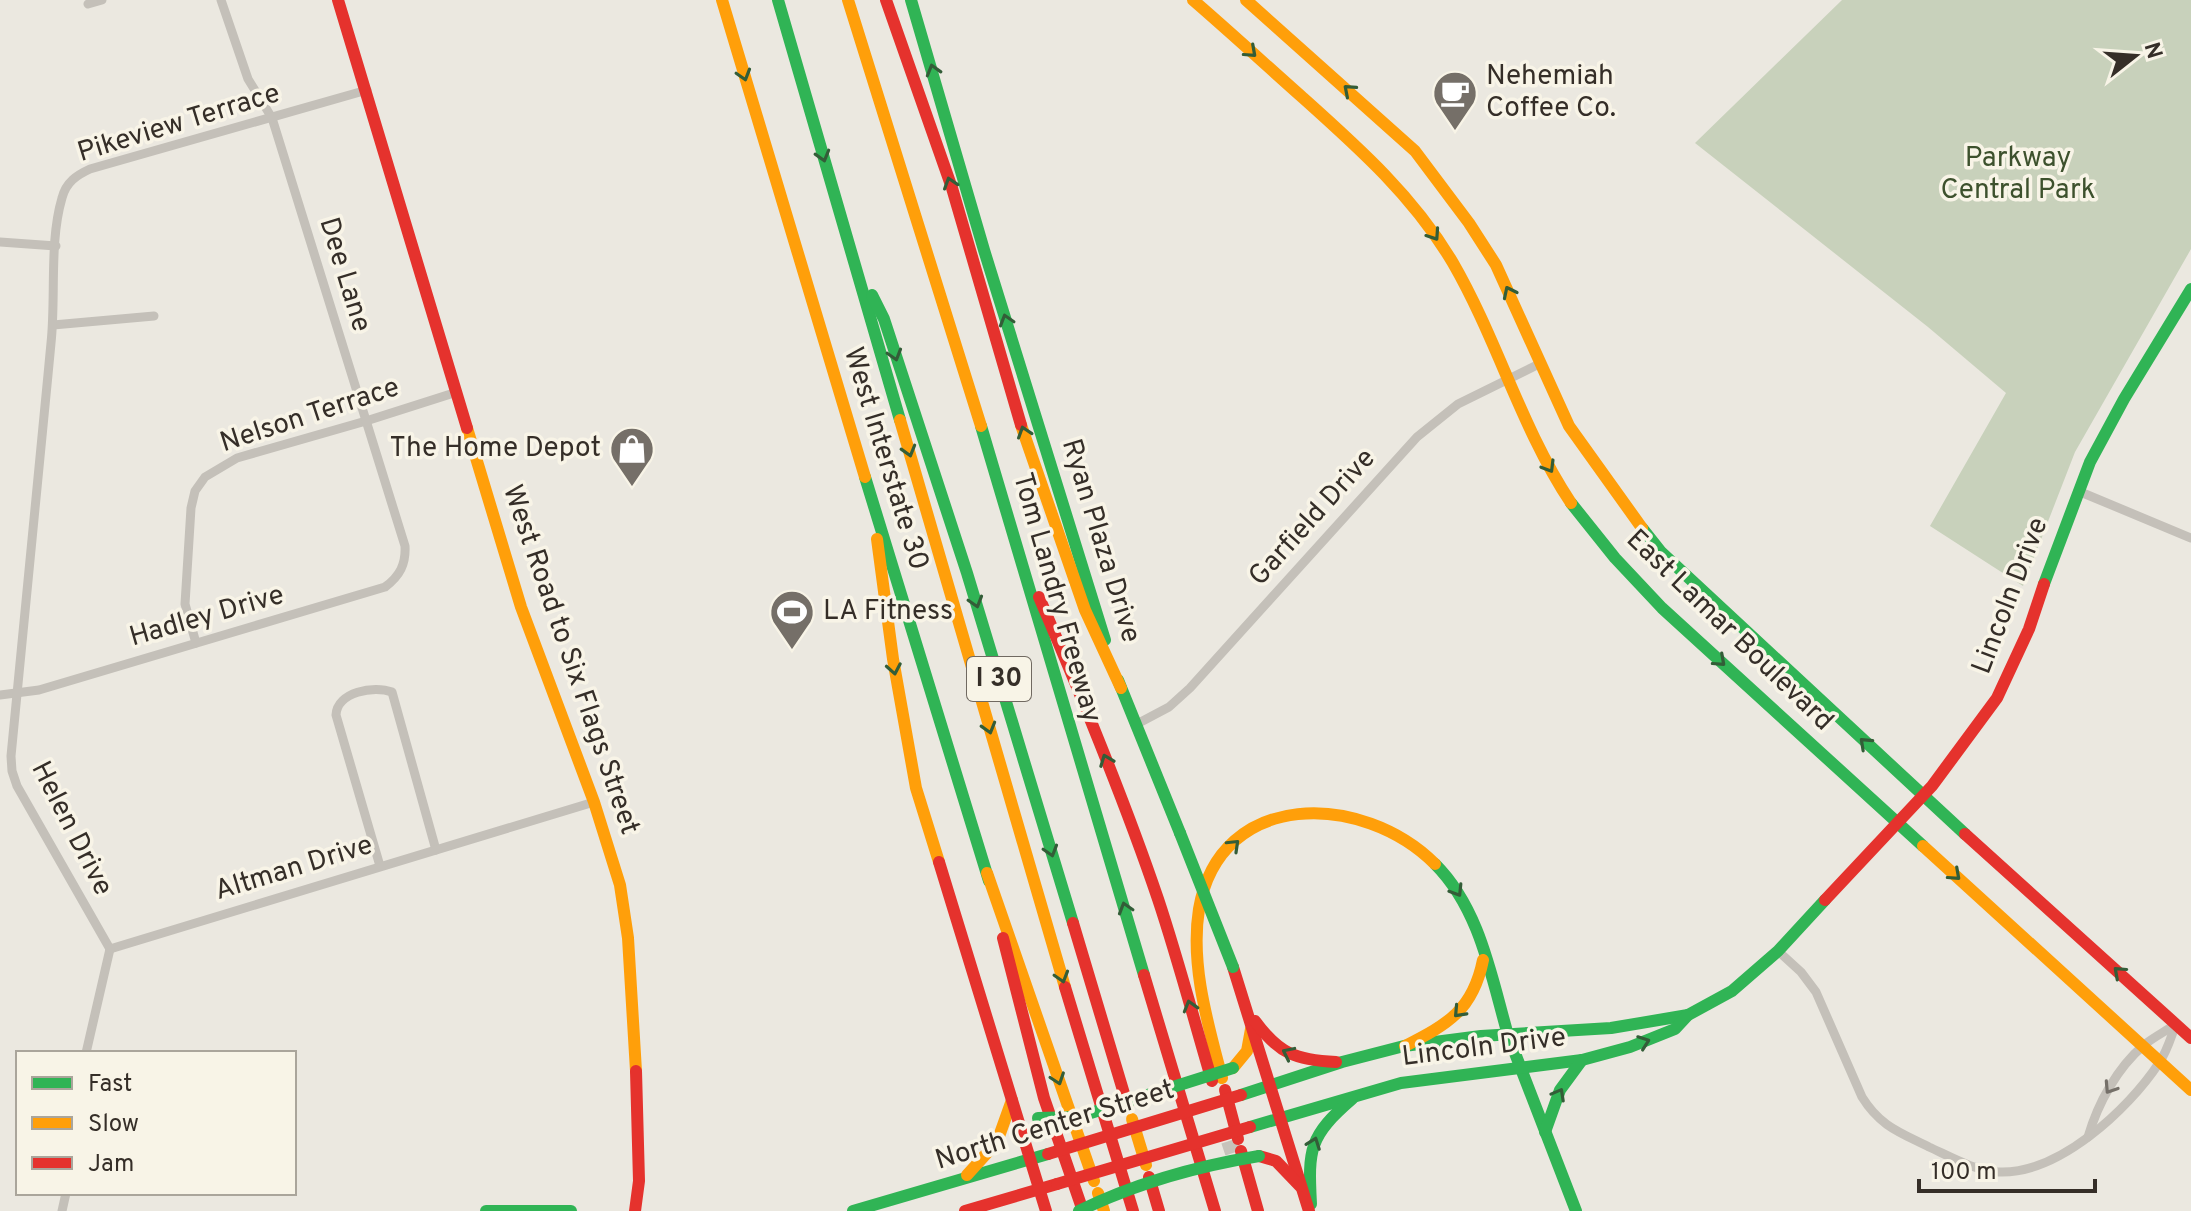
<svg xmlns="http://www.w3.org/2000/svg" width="2191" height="1211" font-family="Overpass,sans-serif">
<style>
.green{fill:#c8d1bb}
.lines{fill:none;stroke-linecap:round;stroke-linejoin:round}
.highway-tunnel{stroke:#c7c3bb;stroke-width:16;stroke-dasharray:16 8;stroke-linecap:butt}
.street{stroke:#c4c0b9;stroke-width:9}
.fast{stroke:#30b455;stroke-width:12}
.slow{stroke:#ff9f0a;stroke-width:12}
.jam{stroke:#e5322d;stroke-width:12}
.fast-bridge{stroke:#30b455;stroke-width:12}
.jam-bridge{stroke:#e5322d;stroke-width:12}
.oneway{stroke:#335d38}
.oneway2{stroke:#757069}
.labels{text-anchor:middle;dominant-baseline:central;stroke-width:7;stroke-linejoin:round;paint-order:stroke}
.shield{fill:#f8f4e7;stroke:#706961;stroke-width:2}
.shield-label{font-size:26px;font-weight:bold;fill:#352e28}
.poi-label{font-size:28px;fill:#352e28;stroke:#f8f4e7;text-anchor:start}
.street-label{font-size:28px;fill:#352e28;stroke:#f8f4e7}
.park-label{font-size:28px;fill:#3d512d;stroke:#f8f4e7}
</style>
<rect width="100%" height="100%" fill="#ebe8e0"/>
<path class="green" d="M1842,0H2191V249L2075,452L2023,586L1930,526L2006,393L1928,327L1695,143Z"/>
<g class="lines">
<path class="highway-tunnel" d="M1229,1141L1233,1153"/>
<g class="street">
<path d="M88,4L102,0"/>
<path d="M0,242L56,246"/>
<path d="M53,325L154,316"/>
<path d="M2078,491L2191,538"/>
<path d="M196,643L185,604L191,508L195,491L205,477L237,458L366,421L457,392"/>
<path d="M0,695L39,690L385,587C400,576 406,564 405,546L272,118L248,79L221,0"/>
<path d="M1135,725L1169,707L1190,688L1417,437L1458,404L1541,363"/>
<path d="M380,866L336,715C337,692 374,685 392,692L436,850"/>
<path d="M110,949L17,786L12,771L11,756C24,619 38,481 51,343C56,297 49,242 62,198C66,182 77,175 90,169L367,90"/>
<path d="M110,949L594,802"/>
<path d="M1778,951L1801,972L1816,992L1862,1097C1880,1126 1899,1132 1929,1147C1949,1156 1975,1171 1998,1172C2058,1175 2128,1110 2159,1063C2167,1052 2171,1037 2176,1024"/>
<path d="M86,1053L110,949"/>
<path d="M2088,1137C2098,1103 2117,1068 2144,1045C2154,1037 2166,1031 2176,1024"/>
<path d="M62,1211L66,1193"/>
</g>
<g class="fast">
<path d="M778,0L900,420"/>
<path d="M911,0L984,250L1105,640"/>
<path d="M872,295L884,319L967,573L1073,923"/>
<path d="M981,426L1144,975"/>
<path d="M865,477L989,881"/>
<path d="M1571,503L1615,558L1662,608L1923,846"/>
<path d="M1642,528L1661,552L1965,834"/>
<path d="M2044,584L2090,462L2124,399L2191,289"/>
<path d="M1118,680L1180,833"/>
<path d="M1435,864C1480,909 1491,976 1508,1035"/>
<path d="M1508,1035L1576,1211"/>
<path d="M1241,1095L1342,1062L1404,1046L1481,1036L1611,1028L1688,1015"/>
<path d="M1250,1127L1401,1083L1582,1060L1630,1047L1675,1029L1688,1015L1732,991L1778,951L1825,900"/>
<path d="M1545,1132L1560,1090L1582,1060"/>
<path d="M1311,1204C1308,1149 1309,1136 1352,1099"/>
<path d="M486,1211H571"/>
<path d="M853,1211L1048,1154"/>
</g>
<g class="slow">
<path d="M722,0L865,477"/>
<path d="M848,0L981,426"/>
<path d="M1193,0C1230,32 1266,65 1302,97C1359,148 1414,197 1453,263C1498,341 1521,428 1571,503"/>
<path d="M1246,0L1415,151L1469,223L1496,265L1569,426L1642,528"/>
<path d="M900,420L1065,987"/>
<path d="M1021,425L1085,610L1121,688"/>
<path d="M467,428L521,607L594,802L620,885L628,938L636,1071"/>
<path d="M877,539L893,659L916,788L939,862"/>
<path d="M1923,846L2191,1090"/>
<path d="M987,873L1094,1181"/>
<path d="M1405,1046C1448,1024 1473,1010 1483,960"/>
<path d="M1233,1068L1247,1051L1251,1029"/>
<path d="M1222,1078C1208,1024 1190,965 1199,909C1220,788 1363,792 1435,864"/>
<path d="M1132,1119L1146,1165"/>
<path d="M967,1175L997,1142L1012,1100"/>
<path d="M1098,1193L1104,1211"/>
</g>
<g class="jam">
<path d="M338,0L467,428"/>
<path d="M886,0L952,188L1021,425"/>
<path d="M1039,597C1082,697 1123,796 1158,899C1178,959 1194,1020 1212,1081"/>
<path d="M1965,834L2191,1038"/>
<path d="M939,862L1046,1211"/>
<path d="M1825,900L1932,786L1997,698L2029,629L2044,584"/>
<path d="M1073,923L1128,1107"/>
<path d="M1003,938L1044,1098L1083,1211"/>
<path d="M1233,967L1309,1211"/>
<path d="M1144,975L1215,1211"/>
<path d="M1065,987L1133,1211"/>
<path d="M1255,1021C1279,1054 1296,1060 1336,1062"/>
<path d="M1225,1090L1238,1139"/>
<path d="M1241,1151L1258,1211"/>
<path d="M1259,1156L1276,1161L1300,1186"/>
<path d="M1149,1177L1159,1211"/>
<path d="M635,1211L639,1181L636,1071"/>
<path d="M965,1211L1057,1184"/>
</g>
<g class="fast-bridge">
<path d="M1180,833L1233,967"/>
<path d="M1038,1118L1078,1117L1233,1068"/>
<path d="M1079,1211C1134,1184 1198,1166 1259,1156"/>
</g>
<g class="jam-bridge">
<path d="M1048,1154L1241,1095"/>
<path d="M1057,1184L1250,1127"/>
</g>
</g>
<defs><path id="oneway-chevron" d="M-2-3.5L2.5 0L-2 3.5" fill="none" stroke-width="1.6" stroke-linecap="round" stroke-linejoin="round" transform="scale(2)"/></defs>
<g class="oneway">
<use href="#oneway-chevron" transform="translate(1251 52) rotate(42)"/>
<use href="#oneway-chevron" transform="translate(933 70) rotate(-106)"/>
<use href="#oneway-chevron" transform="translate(744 75) rotate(73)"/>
<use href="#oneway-chevron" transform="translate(1349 90) rotate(-139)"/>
<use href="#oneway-chevron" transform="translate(823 156) rotate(74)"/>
<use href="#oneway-chevron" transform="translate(950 183) rotate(-108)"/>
<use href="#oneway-chevron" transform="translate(1434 235) rotate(56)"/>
<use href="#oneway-chevron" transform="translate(1509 292) rotate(-116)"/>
<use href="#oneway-chevron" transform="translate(1006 320) rotate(-107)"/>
<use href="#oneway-chevron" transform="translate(895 355) rotate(73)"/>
<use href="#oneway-chevron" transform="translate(1024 432) rotate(-108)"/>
<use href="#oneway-chevron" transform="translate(909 451) rotate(74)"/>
<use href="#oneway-chevron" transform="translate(1549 467) rotate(59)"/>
<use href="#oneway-chevron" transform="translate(976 602) rotate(73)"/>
<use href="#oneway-chevron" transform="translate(1720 661) rotate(42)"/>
<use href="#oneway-chevron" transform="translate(894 669) rotate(80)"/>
<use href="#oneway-chevron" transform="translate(989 728) rotate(74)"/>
<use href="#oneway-chevron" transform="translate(1865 743) rotate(-137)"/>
<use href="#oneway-chevron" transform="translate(1106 760) rotate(-111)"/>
<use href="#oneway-chevron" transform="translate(1234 845) rotate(-44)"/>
<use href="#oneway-chevron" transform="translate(1051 851) rotate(73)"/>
<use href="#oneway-chevron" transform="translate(1955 875) rotate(42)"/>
<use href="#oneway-chevron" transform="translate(1457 891) rotate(58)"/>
<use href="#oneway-chevron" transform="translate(1125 908) rotate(-107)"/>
<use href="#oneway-chevron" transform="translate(2119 972) rotate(-138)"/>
<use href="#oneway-chevron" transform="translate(1062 977) rotate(73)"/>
<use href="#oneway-chevron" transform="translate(1190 1006) rotate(-106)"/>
<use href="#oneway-chevron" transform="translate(1459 1012) rotate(133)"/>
<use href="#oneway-chevron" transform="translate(1644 1042) rotate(-20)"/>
<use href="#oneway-chevron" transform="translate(1288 1053) rotate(-154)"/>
<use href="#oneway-chevron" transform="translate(1058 1079) rotate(71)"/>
<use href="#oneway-chevron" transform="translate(1559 1094) rotate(-61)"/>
<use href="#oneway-chevron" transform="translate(1314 1143) rotate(-70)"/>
</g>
<use class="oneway2" href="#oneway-chevron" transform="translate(2110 1088) rotate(123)"/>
<defs>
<g id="cafe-pin" transform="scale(2.3)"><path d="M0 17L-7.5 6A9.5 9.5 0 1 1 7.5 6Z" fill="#756f68" stroke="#f8f4e7"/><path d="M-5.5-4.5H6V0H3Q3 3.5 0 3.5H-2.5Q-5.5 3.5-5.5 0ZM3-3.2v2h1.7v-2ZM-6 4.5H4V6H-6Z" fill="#fff"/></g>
<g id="shop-pin" transform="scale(2.3)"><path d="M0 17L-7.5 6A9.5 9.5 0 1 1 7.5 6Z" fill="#756f68" stroke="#f8f4e7"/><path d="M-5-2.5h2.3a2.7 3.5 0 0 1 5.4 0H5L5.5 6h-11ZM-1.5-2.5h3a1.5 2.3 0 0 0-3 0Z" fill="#fff"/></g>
<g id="stadium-pin" transform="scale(2.3)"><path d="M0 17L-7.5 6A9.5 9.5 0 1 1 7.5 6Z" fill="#756f68" stroke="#f8f4e7"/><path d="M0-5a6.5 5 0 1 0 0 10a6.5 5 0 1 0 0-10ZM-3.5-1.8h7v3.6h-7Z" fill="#fff"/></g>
</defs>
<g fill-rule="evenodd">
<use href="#cafe-pin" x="1455" y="93"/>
<use href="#shop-pin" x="632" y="449"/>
<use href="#stadium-pin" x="792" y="612"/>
</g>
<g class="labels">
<rect class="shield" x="967" y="657" width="64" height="44" rx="6"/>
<g class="shield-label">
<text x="999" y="679">I 30</text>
</g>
<g class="poi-label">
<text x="1486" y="77">Nehemiah<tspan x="1486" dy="32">Coffee Co.</tspan></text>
<text x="601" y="449" text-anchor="end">The Home Depot</text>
<text x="823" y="612">LA Fitness</text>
</g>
<g class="street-label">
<text transform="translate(179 124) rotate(-17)">Pikeview Terrace</text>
<text transform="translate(344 275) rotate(73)">Dee Lane</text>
<text transform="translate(310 416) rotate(-18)">Nelson Terrace</text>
<text transform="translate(885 459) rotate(73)">West Interstate 30</text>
<text transform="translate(1313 518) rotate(-48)">Garfield Drive</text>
<text transform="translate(1100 541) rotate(73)">Ryan Plaza Drive</text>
<text transform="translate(2011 596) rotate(-69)">Lincoln Drive</text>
<text transform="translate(1056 598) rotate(74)">Tom Landry Freeway</text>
<text transform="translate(207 617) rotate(-16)">Hadley Drive</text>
<text transform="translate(1729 631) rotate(44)">East Lamar Boulevard</text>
<text transform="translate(570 660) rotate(71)">West Road to Six Flags Street</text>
<text transform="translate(71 829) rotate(63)">Helen Drive</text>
<text transform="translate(294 869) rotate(-17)">Altman Drive</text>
<text transform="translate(1484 1048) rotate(-7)">Lincoln Drive</text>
<text transform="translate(1055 1126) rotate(-17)">North Center Street</text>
</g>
<g class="park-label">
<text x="2018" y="159">Parkway<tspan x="2018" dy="32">Central Park</tspan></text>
</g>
</g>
<rect x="16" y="1051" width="280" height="144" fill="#f8f4e7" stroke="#aaa59b" stroke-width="2"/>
<rect x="32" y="1077" width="40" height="12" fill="#30b455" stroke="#aaa59b" stroke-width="2"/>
<text x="88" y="1091" font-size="24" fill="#352e28">Fast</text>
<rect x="32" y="1117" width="40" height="12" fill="#ff9f0a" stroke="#aaa59b" stroke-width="2"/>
<text x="88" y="1131" font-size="24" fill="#352e28">Slow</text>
<rect x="32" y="1157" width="40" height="12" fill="#e5322d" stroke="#aaa59b" stroke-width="2"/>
<text x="88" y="1171" font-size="24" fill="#352e28">Jam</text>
<g transform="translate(2135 56) rotate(73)" stroke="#f8f4e7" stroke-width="6" paint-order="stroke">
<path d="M0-6L14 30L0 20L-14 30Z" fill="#352e28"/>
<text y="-12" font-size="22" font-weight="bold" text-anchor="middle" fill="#352e28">N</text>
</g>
<path d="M1919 1179v12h176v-12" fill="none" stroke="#352e28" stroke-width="4"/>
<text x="1931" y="1179" font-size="24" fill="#352e28" stroke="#f8f4e7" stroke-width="6" paint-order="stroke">100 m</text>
</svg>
